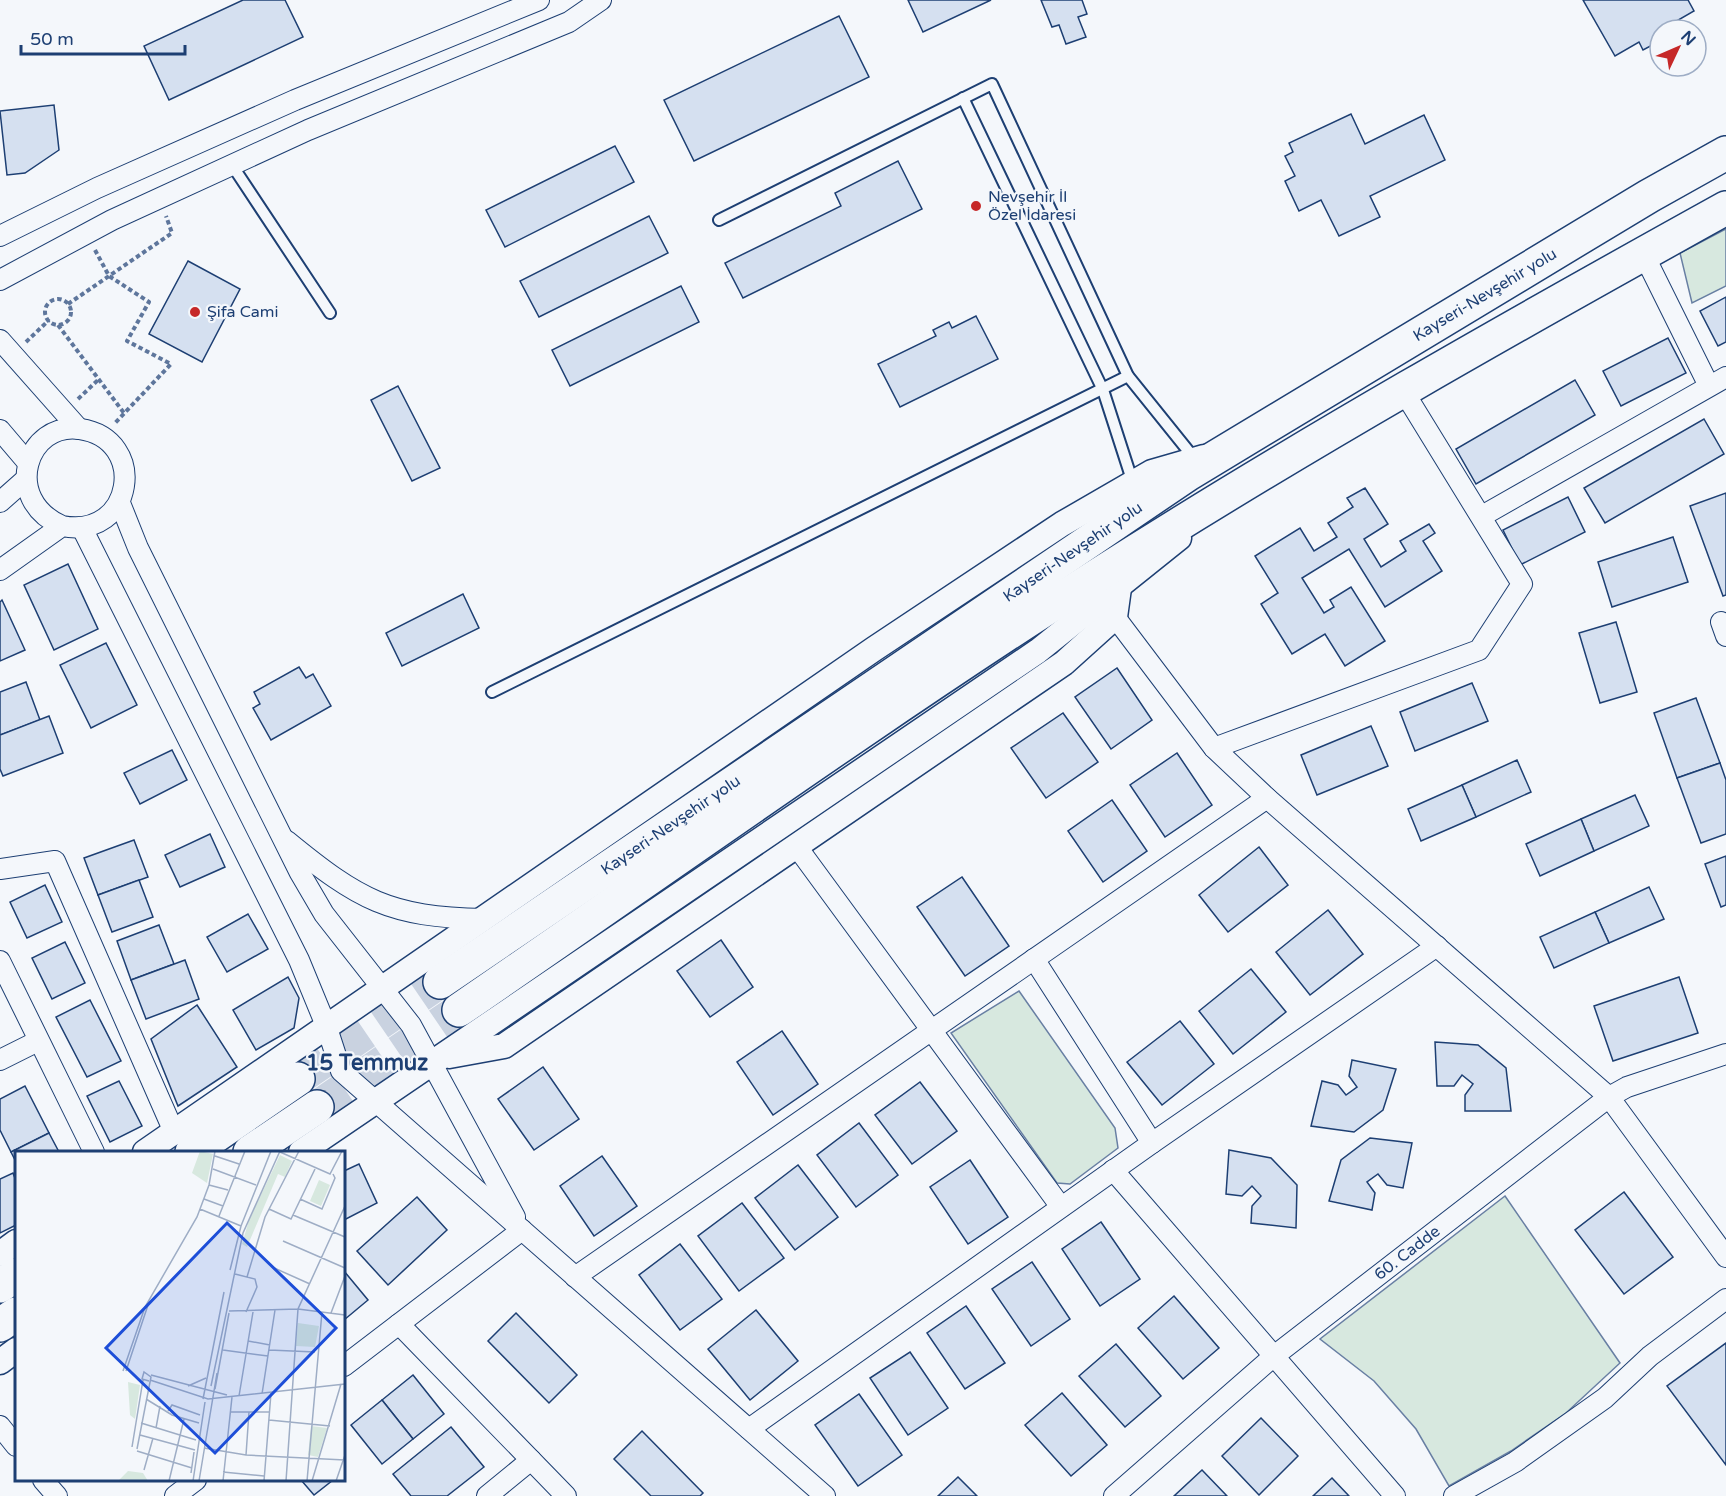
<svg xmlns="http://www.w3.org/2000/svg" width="1726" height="1496" font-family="'Varela Round',sans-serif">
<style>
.green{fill:#d7e8df;stroke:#687fa3;stroke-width:1.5}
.building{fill:#d5e0f0;stroke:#1d3f73;stroke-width:1.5}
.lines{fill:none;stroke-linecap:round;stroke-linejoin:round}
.trunk-tunnel{stroke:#c9d2e0;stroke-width:33;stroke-dasharray:33 16;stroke-linecap:butt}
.service-casing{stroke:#1d3f73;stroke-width:14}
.minor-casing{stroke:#1d3f73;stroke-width:22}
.tertiary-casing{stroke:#1d3f73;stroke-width:27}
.trunk-casing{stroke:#1d3f73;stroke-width:36}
.path{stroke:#5e769c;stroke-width:4;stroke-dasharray:4.5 3;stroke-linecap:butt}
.service{stroke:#f4f7fb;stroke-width:10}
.minor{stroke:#f4f7fb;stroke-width:20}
.tertiary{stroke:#f4f7fb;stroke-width:24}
.trunk{stroke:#f4f7fb;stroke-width:33}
.poi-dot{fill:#c62828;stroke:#f4f7fb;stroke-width:2}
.labels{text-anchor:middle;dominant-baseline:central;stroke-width:4.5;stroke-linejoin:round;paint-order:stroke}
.poi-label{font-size:16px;fill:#1d3f73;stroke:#f4f7fb;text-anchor:start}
.street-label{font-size:16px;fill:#1d3f73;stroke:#f4f7fb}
.district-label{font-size:22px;font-weight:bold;fill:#1d3f73;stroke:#f4f7fb}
.inset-road{fill:none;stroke:#9eadc5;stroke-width:1.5}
.view{fill:#1d4ed8;fill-opacity:0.15;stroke:#1d4ed8;stroke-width:3}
.inset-edge{fill:none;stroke:#1d3f73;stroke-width:3}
</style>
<rect width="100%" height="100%" fill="#f4f7fb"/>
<g class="green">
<path d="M1726,229V286L1692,303L1680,253Z"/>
<path d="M1019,991L1115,1128L1118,1148L1070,1184L1057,1183L951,1033Z"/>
<path d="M1505,1196L1620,1363L1566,1413L1511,1451L1449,1486L1416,1429L1374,1381L1320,1339Z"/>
</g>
<g class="building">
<path d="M243,0H285L303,37L169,100L144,46Z"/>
<path d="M908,0H991L923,32Z"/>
<path d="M1041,0H1082L1087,14L1078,17L1086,37L1066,44L1059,25L1052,27Z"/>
<path d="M1583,0H1688L1694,11L1673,23L1677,30H1660V41L1643,50L1639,42L1615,56Z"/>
<path d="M839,16L869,77L694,161L664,100Z"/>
<path d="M54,105L59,150L25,173L7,175L0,111Z"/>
<path d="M1351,114L1365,144L1424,115L1445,160L1370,196L1380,217L1339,236L1321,200L1299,211L1285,181L1295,176L1285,156L1293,152L1289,143Z"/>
<path d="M615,146L634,182L505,247L486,210Z"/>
<path d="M898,161L922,209L743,298L725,263L841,206L835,193Z"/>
<path d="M649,216L668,253L539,317L520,281Z"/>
<path d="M188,261L240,289L202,362L149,334Z"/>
<path d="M681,286L699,322L570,386L552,350Z"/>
<path d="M1726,297V342L1718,346L1700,311Z"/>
<path d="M976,316L998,359L900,407L878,364L936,336L933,330L949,322L952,328Z"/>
<path d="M1668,338L1686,373L1621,406L1603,371Z"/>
<path d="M1575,380L1595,415L1476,484L1456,449Z"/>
<path d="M398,386L440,468L412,481L371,400Z"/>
<path d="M1704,419L1724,454L1605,523L1584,488Z"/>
<path d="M1365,488L1388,524L1364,539L1381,567L1406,551L1400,541L1429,524L1435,533L1423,541L1442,571L1385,607L1349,549L1302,578L1324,613L1334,607L1330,600L1351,587L1385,641L1345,666L1325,634L1292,654L1261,604L1278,593L1255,556L1300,528L1314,551L1337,537L1328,523L1353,507L1347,498Z"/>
<path d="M1726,493V595L1723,596L1690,506Z"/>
<path d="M1568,497L1585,532L1520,565L1503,530Z"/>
<path d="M1673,537L1688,582L1612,607L1598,562Z"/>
<path d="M68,564L98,629L54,650L24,585Z"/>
<path d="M463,594L479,628L402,666L386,633Z"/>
<path d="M2,600L25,650L0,661V602Z"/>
<path d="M1616,622L1637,692L1600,703L1579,633Z"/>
<path d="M106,643L137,705L91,728L60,665Z"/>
<path d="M299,667L306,678L313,674L331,706L271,740L253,708L260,704L254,692Z"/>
<path d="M1117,668L1152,720L1111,749L1075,697Z"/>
<path d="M26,682L40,720L0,735V692Z"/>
<path d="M1472,683L1488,721L1415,751L1400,712Z"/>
<path d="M1696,698L1720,763L1677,778L1654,713Z"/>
<path d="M1063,713L1098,762L1046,798L1011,748Z"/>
<path d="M49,716L63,753L3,776L0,769V735Z"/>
<path d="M1371,726L1388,766L1317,795L1301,755Z"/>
<path d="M172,750L187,780L140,804L124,773Z"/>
<path d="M1177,753L1212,805L1165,837L1130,785Z"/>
<path d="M1517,760L1531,792L1476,817L1462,785Z"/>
<path d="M1720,763L1726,780V834L1701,843L1677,778Z"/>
<path d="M1462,785L1476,817L1421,841L1408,809Z"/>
<path d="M1635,795L1649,826L1594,851L1581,819Z"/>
<path d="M1112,800L1147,851L1103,882L1068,831Z"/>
<path d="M1581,819L1594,851L1540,876L1526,844Z"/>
<path d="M210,834L225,867L180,887L165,855Z"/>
<path d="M134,840L148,877L98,895L84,858Z"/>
<path d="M1259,847L1288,885L1228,932L1199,895Z"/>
<path d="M1726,856V905L1721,907L1705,864Z"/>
<path d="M962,877L1009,946L965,976L917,907Z"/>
<path d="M139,880L153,917L112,932L98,895Z"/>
<path d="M45,885L62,922L27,938L10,902Z"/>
<path d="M1649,887L1664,919L1609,943L1595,912Z"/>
<path d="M1328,910L1363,954L1310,995L1276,952Z"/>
<path d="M1595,912L1609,943L1554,968L1540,937Z"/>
<path d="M248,914L268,949L227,972L207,937Z"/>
<path d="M159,925L174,964L131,980L117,941Z"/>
<path d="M721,940L753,987L710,1017L677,971Z"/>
<path d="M65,942L85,983L52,999L32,958Z"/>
<path d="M185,960L199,999L146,1019L131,980Z"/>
<path d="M1251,969L1286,1012L1233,1054L1199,1011Z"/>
<path d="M288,977L299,998L294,1028L256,1050L233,1010Z"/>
<path d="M1679,977L1698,1033L1613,1061L1594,1006Z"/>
<path d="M90,1000L121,1061L87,1077L56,1017Z"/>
<path d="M197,1005L237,1067L178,1106L151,1039Z"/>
<path d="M1180,1021L1214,1064L1162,1105L1127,1062Z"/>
<path d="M782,1031L818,1084L773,1115L737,1062Z"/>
<path d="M1435,1042L1478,1045L1506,1068L1511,1111H1465V1095L1473,1084L1462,1075L1454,1086H1437Z"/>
<path d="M1352,1060L1396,1069L1383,1110L1354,1132L1311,1126L1322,1081L1338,1085L1346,1095L1357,1087L1349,1076Z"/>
<path d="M543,1067L579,1119L534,1150L498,1099Z"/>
<path d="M119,1081L142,1126L110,1142L87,1096Z"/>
<path d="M920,1082L957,1131L912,1164L875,1115Z"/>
<path d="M25,1086L49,1133L11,1152L0,1130V1099Z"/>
<path d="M859,1123L898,1175L856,1207L817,1155Z"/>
<path d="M49,1133L59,1152H16V1162L11,1152Z"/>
<path d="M1370,1138L1412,1143L1403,1188L1387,1185L1378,1174L1367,1182L1375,1193L1372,1210L1329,1201L1341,1160Z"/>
<path d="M1229,1150L1271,1158L1297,1185L1296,1228L1251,1223L1252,1206L1261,1196L1252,1186L1242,1196L1226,1194Z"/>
<path d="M602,1156L637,1206L594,1236L560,1186Z"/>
<path d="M970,1160L1008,1217L968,1244L930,1187Z"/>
<path d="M359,1164L377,1203L344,1220V1171Z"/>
<path d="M798,1165L838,1217L795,1250L755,1198Z"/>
<path d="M13,1173L16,1181V1225L0,1233V1179Z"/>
<path d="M1624,1192L1673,1257L1624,1294L1575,1230Z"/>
<path d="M417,1197L447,1230L388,1285L357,1251Z"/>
<path d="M742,1203L784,1258L739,1291L698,1236Z"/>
<path d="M1101,1222L1140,1279L1100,1306L1062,1249Z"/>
<path d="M680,1244L722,1299L680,1330L639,1275Z"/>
<path d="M1032,1262L1070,1319L1031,1346L992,1289Z"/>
<path d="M344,1271L368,1300L344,1320Z"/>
<path d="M1174,1296L1219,1348L1183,1379L1138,1328Z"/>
<path d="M966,1306L1005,1363L965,1389L927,1333Z"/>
<path d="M756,1310L798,1361L750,1400L708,1349Z"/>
<path d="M516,1313L577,1375L549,1403L488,1341Z"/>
<path d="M1726,1343V1465L1667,1386Z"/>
<path d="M1116,1344L1161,1396L1125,1427L1079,1376Z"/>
<path d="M910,1352L948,1408L908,1435L870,1378Z"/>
<path d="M413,1375L444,1414L413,1439L382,1400Z"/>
<path d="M1062,1393L1107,1445L1071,1476L1025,1425Z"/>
<path d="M859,1394L902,1455L858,1486L815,1425Z"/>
<path d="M382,1400L413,1439L382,1464L351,1425Z"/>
<path d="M1261,1418L1298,1456L1259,1495L1222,1456Z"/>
<path d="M451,1427L484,1467L447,1496H411L393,1474Z"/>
<path d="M642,1431L703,1493L700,1496H651L614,1459Z"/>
<path d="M1202,1470L1227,1496H1174Z"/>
<path d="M958,1477L977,1496H938Z"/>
<path d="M1332,1478L1349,1496H1313Z"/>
<path d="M301,1480H333L314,1495Z"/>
</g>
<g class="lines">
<g class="trunk-tunnel">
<path d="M298,1079L440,982"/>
<path d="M317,1107L459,1010"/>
</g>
<g class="service-casing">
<g id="service">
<path d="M963,98L1103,390L1133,483"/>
<path d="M232,165L330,313"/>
<path d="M719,220L992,84L1128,376L1194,458"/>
<path d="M492,692L1128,376"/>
</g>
</g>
<g class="minor-casing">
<g id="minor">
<path d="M0,236L97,188L295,100L539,0"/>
<path d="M1643,253L1709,386"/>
<path d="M0,280L112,220L308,130L569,22L601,0"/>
<path d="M0,340L79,429"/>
<path d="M0,430L28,463"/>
<path d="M0,502L26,479"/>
<path d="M120,503L138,548L300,873L324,914L411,1025L515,1217"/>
<path d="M1482,516L1726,377"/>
<path d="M82,528L299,960L327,1028L341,1071L825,1496"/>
<path d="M0,570L62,526C134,540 149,439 80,429C27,421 1,499 62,526"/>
<path d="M1115,617L1214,748L1267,798L1609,1097L1726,1257"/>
<path d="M1721,622L1726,636"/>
<path d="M1214,748L1479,650L1522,584L1404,392"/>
<path d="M287,841C359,900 389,917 484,919"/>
<path d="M797,847L1061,1207"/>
<path d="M0,869L55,861L174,1132"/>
<path d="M1034,959L1152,1143"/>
<path d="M0,961L94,1152"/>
<path d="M0,1060L38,1041"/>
<path d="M1113,1170L1395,1496"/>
<path d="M575,1277L1267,798"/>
<path d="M399,1324L566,1496"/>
<path d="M344,1366L522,1230"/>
<path d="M0,1426L16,1446"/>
<path d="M749,1429L1152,1143L1437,946"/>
<path d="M43,1480L57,1496"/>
<path d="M175,1496L196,1480"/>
<path d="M487,1496L531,1460"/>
<path id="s1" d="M1114,1496L1274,1356L1609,1097L1627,1087L1726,1054"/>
<path d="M1454,1496L1515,1462L1605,1398L1650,1356L1726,1299"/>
</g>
</g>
<g class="tertiary-casing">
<g id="tertiary">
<path d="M449,1056L504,1046L1064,663L1115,617L1119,588"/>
<path d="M145,1152L874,649L1062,524L1152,472L1204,457"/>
<path d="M301,1152L1038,651L1179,538"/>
<path d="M0,1254L16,1242"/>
<path d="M0,1362L16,1350"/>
</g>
</g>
<g class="trunk-casing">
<g id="trunk">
<path id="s2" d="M440,982L1188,474L1649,196L1726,153"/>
<path d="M459,1010C670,865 879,715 1095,577C1300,446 1513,326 1726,208"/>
<path d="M192,1152L298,1079"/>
<path d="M250,1152L317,1107"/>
<path d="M0,1286L16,1275"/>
<path d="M0,1325L16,1314"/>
</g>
</g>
<g class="path">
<path d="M95,250L109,276L149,302L127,341L171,364L115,423"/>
<circle cx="58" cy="312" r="13"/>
<path d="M68,304L172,233L166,216"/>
<path d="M58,325L124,413"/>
<path d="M26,342L49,320"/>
<path d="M78,399L99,379"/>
</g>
<use href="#service" class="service"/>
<use href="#minor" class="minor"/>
<use href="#tertiary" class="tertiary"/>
<use href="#trunk" class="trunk"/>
</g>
<g class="poi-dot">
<circle cx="976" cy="206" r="6"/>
<circle cx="195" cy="312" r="6"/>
</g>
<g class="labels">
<g class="poi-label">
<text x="988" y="197">Nevşehir İl<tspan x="988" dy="18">Özel İdaresi</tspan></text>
<text x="207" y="312">Şifa Cami</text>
</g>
<g class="street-label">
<text stroke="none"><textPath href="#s2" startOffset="1251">Kayseri-Nevşehir yolu</textPath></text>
<text stroke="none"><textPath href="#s2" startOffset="765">Kayseri-Nevşehir yolu</textPath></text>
<text stroke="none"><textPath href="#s2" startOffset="279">Kayseri-Nevşehir yolu</textPath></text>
<text stroke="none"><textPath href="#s1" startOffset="381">60. Cadde</textPath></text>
</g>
<g class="district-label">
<text x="367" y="1063">15 Temmuz</text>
</g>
</g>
<g transform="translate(15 1151)">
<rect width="330" height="330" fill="#f4f7fb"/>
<path d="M185,0L198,3L192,32L177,22ZM265,4L277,10L270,26L263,23L232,96L227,93L234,69ZM304,29L315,34L306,55L295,50ZM283,172L304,175L300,196L281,195ZM113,231L125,234L120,268L115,264ZM296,275L312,277L303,306L293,304ZM113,320L128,322L133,330H103Z" fill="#d7e8df"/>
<path class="inset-road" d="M265,1L315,23L327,0M200,5L224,13M198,18L241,34M194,34L213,39M189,48L208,55M285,48L307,58L320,27L318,23M185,58L226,75M254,58L276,68L300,18M278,64L330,86M204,65L230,0M268,90L330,117M257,116L295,133M215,119L226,75L256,0M220,123L240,128L242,136L231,161M232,126L250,66L284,0M214,160L283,158L330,164M316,162L330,125M233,190L255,194M208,199L253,205M254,199L300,201M108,220L130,156L182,66L194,34L200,0M111,220L133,154M136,224L212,244M135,229L193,248L330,233M173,235L191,227M196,235L228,82L265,0M200,238L214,162M247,243L260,159M224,245L238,161M131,248L157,264L184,272M188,248L209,141M153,260L157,254L185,264M215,261H254M254,269L315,275M126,272L181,289M141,277L145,255M125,284L180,299M117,296L128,229M189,297L231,304L330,309M122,298L136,226L129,221L127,228L134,230M122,300L177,317M231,304L234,261M129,319L138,287M208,321L249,325M176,322L179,301M154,330L169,268M178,330L190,251M184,330L202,222M208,330L217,246M249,330L256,242M271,330L283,158L330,55M292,330L307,161M297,330L326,233M321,330L330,304"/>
<path class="view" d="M212,72L321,177L200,302L91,197Z"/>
<rect width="330" height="330" class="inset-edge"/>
</g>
<g transform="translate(1678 48) rotate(46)"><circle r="28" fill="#f4f7fb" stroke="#9eadc5" stroke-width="1.5"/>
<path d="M0-4.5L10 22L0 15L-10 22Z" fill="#c62828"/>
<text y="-9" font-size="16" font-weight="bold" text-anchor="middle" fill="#1d3f73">N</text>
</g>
<path d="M21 45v9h164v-9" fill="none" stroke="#1d3f73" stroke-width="3"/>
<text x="30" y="45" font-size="18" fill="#1d3f73" stroke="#f4f7fb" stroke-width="4.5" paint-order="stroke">50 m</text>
</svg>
